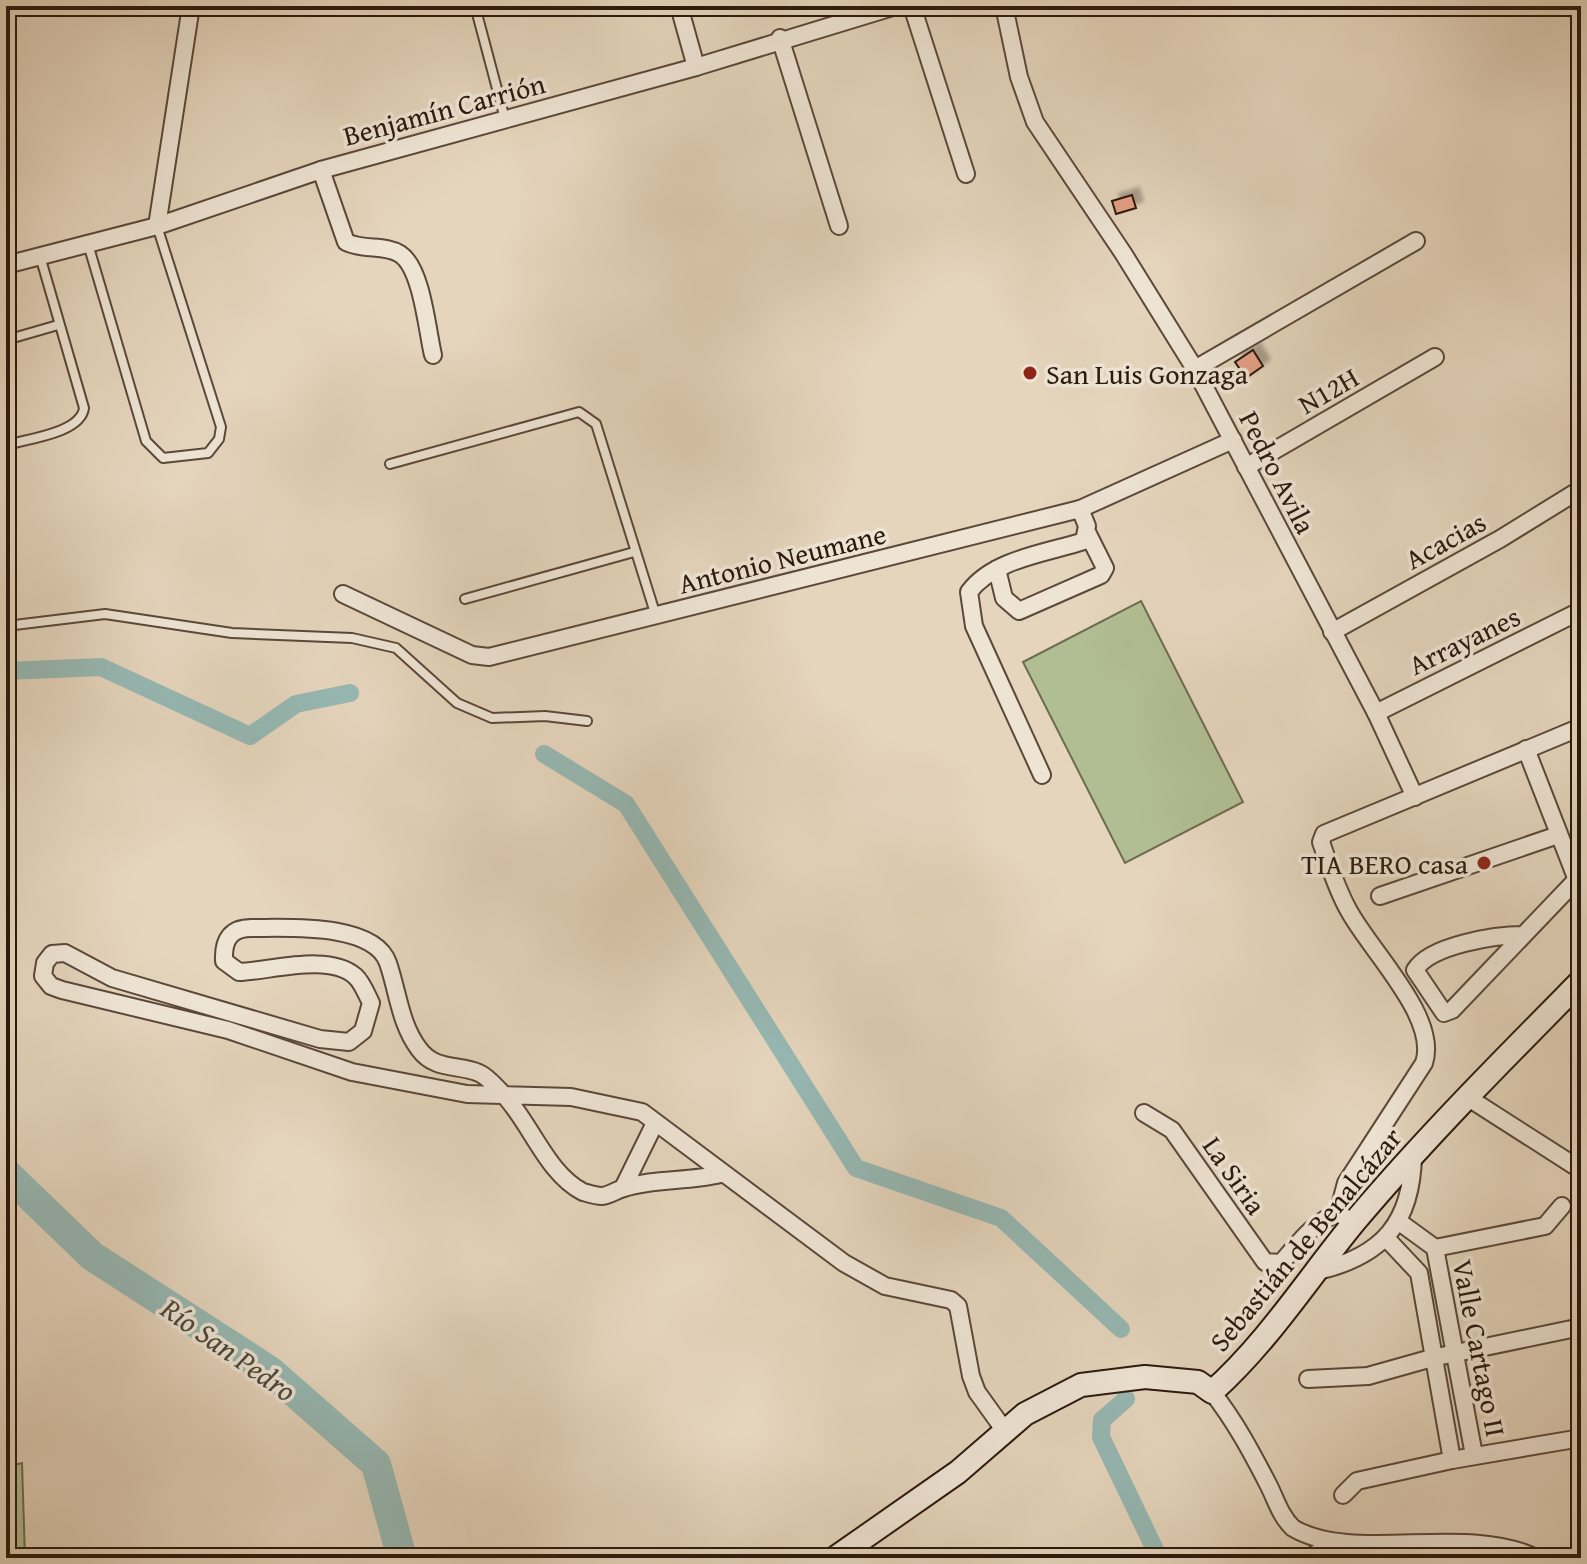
<svg xmlns="http://www.w3.org/2000/svg" width="1587" height="1564" font-family="'Gentium Book Plus',serif">
<style>
.green{fill:#b1be93;stroke:#6e6c50;stroke-width:2}
.lines{fill:none;stroke-linecap:round;stroke-linejoin:round}
.canal{stroke:#96b8b3;stroke-width:18}
.river{stroke:#96b8b3;stroke-width:30}
.building{fill:#e4a085;stroke:#2b190d;stroke-width:2;filter:url(#shadow)}
.lane-casing{stroke:#5a4839;stroke-width:12}
.street-casing{stroke:#5a4839;stroke-width:20}
.secondary-casing{stroke:#2b190d;stroke-width:26}
.lane{stroke:#eee4d4;stroke-width:8}
.street{stroke:#eee4d4;stroke-width:16}
.secondary{stroke:#eee4d4;stroke-width:22}
.poi-dot{fill:#8f2418;stroke:#eee4d4;stroke-width:3}
.labels{text-anchor:middle;dominant-baseline:central;stroke-width:7;stroke-linejoin:round;paint-order:stroke}
.street-label{font-size:28px;fill:#2b190d;stroke:#eee4d4}
.poi-label{font-size:28px;fill:#2b190d;stroke:#eee4d4;text-anchor:start}
.water-label{font-size:30px;font-style:italic;fill:#4b493f;stroke:#eee4d4}
</style>
<defs>
<filter id="shadow"><feDropShadow dx="7" dy="-7" stdDeviation="2" flood-color="#0004"/></filter>
</defs>
<rect width="100%" height="100%" fill="#e5d5bd"/>
<filter id="stains"><feTurbulence type="fractalNoise" baseFrequency=".0025" numOctaves="4"/><feColorMatrix values="0 0 0 0 .2 0 0 0 0 .09 0 0 0 0 .02 0 0 0 .5 -.17"/></filter>
<radialGradient id="worn" r=".72"><stop offset=".6" stop-color="#630" stop-opacity="0"/><stop offset="1" stop-color="#630" stop-opacity=".3"/></radialGradient>
<g class="green">
<path d="M1141,601L1243,802L1125,863L1023,662Z"/>
<path d="M22,1463L25,1558H6V1467Z"/>
</g>
<g class="lines">
<g class="canal">
<path d="M6,671L101,667L250,736L296,704L350,693"/>
<path d="M544,754L626,804L856,1168L1001,1218L1121,1329"/>
<path d="M1126,1399L1102,1420L1101,1437L1159,1558"/>
</g>
<path class="river" d="M6,1173L92,1256L270,1371L376,1464L402,1558"/>
</g>
<g class="building">
<path d="M1132,195L1136,208L1116,214L1112,201Z"/>
<path d="M1253,350L1263,366L1246,378L1235,362Z"/>
</g>
<g class="lines">
<g class="lane-casing">
<g id="lane">
<path d="M475,6L505,119"/>
<path d="M88,244L146,441L163,458L208,453L219,439L221,427L157,226"/>
<path d="M6,340L58,325"/>
<path d="M6,445C27,439 81,433 84,408L40,256"/>
<path d="M390,464L579,412L596,424L656,616"/>
<path d="M465,599L634,552"/>
<path d="M6,626L105,614L232,633L352,638L396,648L457,703L492,718L545,716L587,721"/>
<path d="M1302,1558L1323,1544"/>
</g>
</g>
<g class="street-casing">
<g id="street">
<path d="M679,6L696,67"/>
<path d="M912,6L966,174"/>
<path d="M1004,6L1019,77L1035,122L1123,253L1195,369L1376,713L1415,797"/>
<path d="M780,38L839,226"/>
<path d="M321,170L346,242C365,251 384,244 400,254C422,268 427,330 433,355"/>
<path d="M157,226L191,6"/>
<path d="M6,265L157,226L321,170L696,67L896,6"/>
<path d="M1195,369L1416,241"/>
<path d="M1246,467L1435,357"/>
<path d="M997,569L1004,598L1019,611L1101,575L1105,568L1088,534"/>
<path d="M343,594L472,655L489,657L1080,509L1233,440"/>
<path d="M1332,632L1500,539L1581,489"/>
<path d="M1376,713L1576,613"/>
<path d="M1526,749L1577,880"/>
<path d="M1042,775L974,626L969,592C993,559 1047,553 1084,541L1087,526L1080,509"/>
<path d="M1380,896L1558,835"/>
<path d="M1523,935C1496,935 1430,945 1415,970L1444,1013L1452,1010L1581,875"/>
<path d="M1467,1097L1581,1170"/>
<path d="M1144,1113L1172,1130L1265,1262L1281,1263C1299,1243 1312,1223 1338,1213L1346,1218"/>
<path d="M720,1174C688,1182 654,1178 624,1188C616,1190 609,1196 601,1196C596,1196 587,1193 583,1192C546,1173 530,1121 502,1093C496,1087 487,1076 479,1073C458,1064 435,1071 419,1049C400,1024 398,992 388,963C374,923 289,928 254,928C231,927 223,939 224,961L239,972C270,971 329,953 355,976C362,982 367,995 371,1003L363,1031L349,1042L320,1039L112,978L65,953L52,954L45,963L43,976L51,986L62,990L228,1030L352,1072L467,1094L571,1097L642,1112L844,1263L885,1286L951,1300L958,1306L971,1376L977,1392L1005,1431"/>
<path d="M623,1188L655,1123"/>
<path d="M1338,1213L1346,1183L1424,1063C1439,1018 1372,953 1349,911C1337,890 1329,865 1321,842L1324,834L1581,727"/>
<path d="M1398,1221L1435,1248L1474,1455"/>
<path d="M1386,1238L1419,1273L1452,1460"/>
<path d="M1435,1248L1545,1226L1562,1206"/>
<path d="M1318,1271C1383,1256 1412,1222 1413,1155"/>
<path d="M1308,1379L1368,1376L1432,1358L1581,1327"/>
<path d="M1212,1392C1235,1421 1252,1453 1269,1486C1276,1500 1281,1517 1293,1528C1353,1564 1466,1523 1536,1558"/>
<path d="M1343,1495L1357,1481L1452,1460L1581,1438"/>
</g>
</g>
<g class="secondary-casing">
<path id="secondary" d="M835,1558L958,1472L1025,1414L1081,1385L1145,1377L1198,1382L1212,1392C1269,1341 1308,1278 1356,1220C1427,1136 1504,1059 1581,981"/>
</g>
<use href="#lane" class="lane"/>
<use href="#street" class="street"/>
<use href="#secondary" class="secondary"/>
</g>
<g class="poi-dot">
<circle cx="1030" cy="373" r="8"/>
<circle cx="1484" cy="863" r="8"/>
</g>
<g class="labels">
<g class="street-label">
<text transform="translate(444 109) rotate(-15)">Benjamín Carrión</text>
<text transform="translate(1328 390) rotate(-30)">N12H</text>
<text transform="translate(1278 472) rotate(63)">Pedro Avila</text>
<text transform="translate(1445 540) rotate(-29)">Acacias</text>
<text transform="translate(782 558) rotate(-14)">Antonio Neumane</text>
<text transform="translate(1464 640) rotate(-26)">Arrayanes</text>
<text transform="translate(1235 1175) rotate(55)">La Siria</text>
<text transform="translate(1305 1239) rotate(-50)">Sebastián de Benalcázar</text>
<text transform="translate(1480 1348) rotate(79)">Valle Cartago II</text>
</g>
<g class="poi-label">
<text x="1046" y="373">San Luis Gonzaga</text>
<text x="1468" y="863" text-anchor="end">TIA BERO casa</text>
</g>
<g class="water-label">
<text transform="translate(229 1349) rotate(35)">Río San Pedro</text>
</g>
</g>
<rect width="1587" height="1564" fill="none" stroke="#e5d5bd" stroke-width="32"/>
<rect x="8" y="8" width="1571" height="1548" fill="none" stroke="#2b190d" stroke-width="4"/>
<rect x="16" y="16" width="1555" height="1532" fill="none" stroke="#2b190d" stroke-width="2"/>
<rect width="100%" height="100%" filter="url(#stains)"/>
<rect width="100%" height="100%" fill="url(#worn)"/>
</svg>
